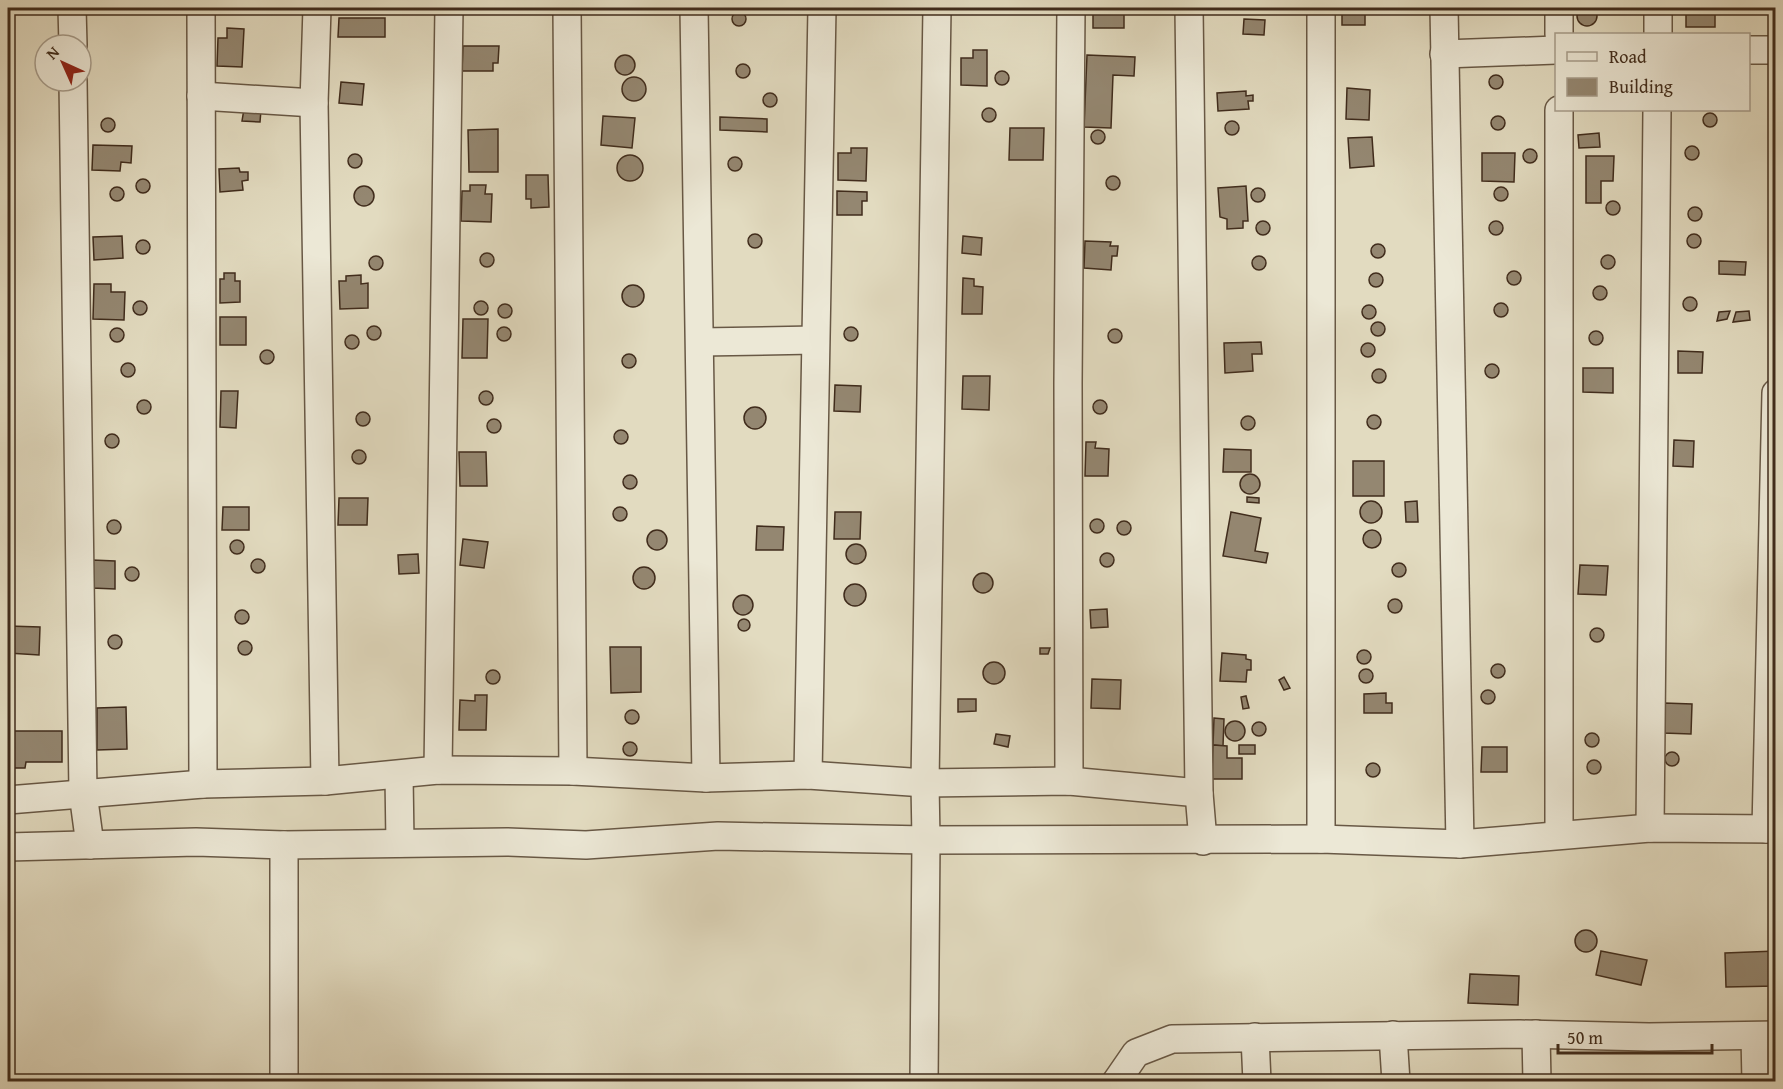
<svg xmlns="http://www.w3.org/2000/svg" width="1783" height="1089" font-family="'Gentium Book Plus',serif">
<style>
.building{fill:#948771;stroke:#402c1c;stroke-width:1.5}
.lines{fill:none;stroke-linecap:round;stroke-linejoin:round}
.minor-casing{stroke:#685845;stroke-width:30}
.minor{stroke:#ece8d6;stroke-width:27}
</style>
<rect width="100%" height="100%" fill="#e2dbc0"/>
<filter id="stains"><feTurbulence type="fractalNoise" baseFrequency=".00333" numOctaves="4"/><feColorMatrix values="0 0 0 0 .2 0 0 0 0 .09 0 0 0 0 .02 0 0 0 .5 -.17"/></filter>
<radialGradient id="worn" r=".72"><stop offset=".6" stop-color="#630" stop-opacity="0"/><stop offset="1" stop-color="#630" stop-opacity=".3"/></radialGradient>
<g class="building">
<circle cx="1587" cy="16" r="10"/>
<rect x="1093" y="8" width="31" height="20"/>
<path d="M1223,8H1237L1235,12L1231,14L1226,13Z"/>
<rect x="1342" y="8" width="23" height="17"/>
<path d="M1480,8H1508V10L1480,11Z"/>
<rect x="1686" y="8" width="29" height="19"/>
<circle cx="739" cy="19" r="7"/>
<path d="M339,18H385V37H338Z"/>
<path d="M1244,19L1265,20L1264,35L1243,34Z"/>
<path d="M227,28L244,29L242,67L217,66L218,38H227Z"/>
<path d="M463,46H499L498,63H493V71H462Z"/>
<path d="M973,50H987V86L961,85V58H973Z"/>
<circle cx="625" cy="65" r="10"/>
<path d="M1087,55L1135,57L1134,76L1113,75L1111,128L1084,127Z"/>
<circle cx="743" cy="71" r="7"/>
<circle cx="1002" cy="78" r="7"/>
<circle cx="1496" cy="82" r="7"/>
<circle cx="634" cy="89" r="12"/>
<path d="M341,82L364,84L362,105L339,103Z"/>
<path d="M1347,88L1370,90L1369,120L1346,119Z"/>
<path d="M1246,91V96L1253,95V101H1248L1249,109L1218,111L1217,93Z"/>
<circle cx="770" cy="100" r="7"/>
<circle cx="989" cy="115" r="7"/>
<path d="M244,109L261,110L260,122L242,121Z"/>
<circle cx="1710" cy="120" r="7"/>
<circle cx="1498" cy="123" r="7"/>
<path d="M603,116L635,118L632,148L601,145Z"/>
<path d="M720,117L767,119V132L720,130Z"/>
<circle cx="108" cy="125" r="7"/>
<circle cx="1232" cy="128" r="7"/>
<path d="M1010,128H1044L1043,160H1009Z"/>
<path d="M498,129V172H469L468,130Z"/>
<circle cx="1098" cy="137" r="7"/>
<path d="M1599,133L1600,147L1579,148L1578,135Z"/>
<path d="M1372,137L1374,166L1350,168L1348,138Z"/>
<path d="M93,145L132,146L131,163L121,162L120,171L92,170Z"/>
<circle cx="1692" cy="153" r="7"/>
<path d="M851,148H867L866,181L838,180V153H851Z"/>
<circle cx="1530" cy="156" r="7"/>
<path d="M1482,153H1515L1514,182L1482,181Z"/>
<circle cx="355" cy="161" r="7"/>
<circle cx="630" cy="168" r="13"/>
<path d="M1586,156H1614L1613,181H1601V203H1586Z"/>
<circle cx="735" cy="164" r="7"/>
<path d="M239,168L240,172H248V180L242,181L243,190L220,192L219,169Z"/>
<path d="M526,175H548L549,207L531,208V199H526Z"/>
<circle cx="1113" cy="183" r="7"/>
<circle cx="143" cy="186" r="7"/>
<path d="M470,185H486L485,194H492L491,222L461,221L462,191H470Z"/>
<circle cx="364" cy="196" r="10"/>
<path d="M1246,186L1248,221H1243V228L1227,229V219L1220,217L1218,188Z"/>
<circle cx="117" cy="194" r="7"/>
<circle cx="1501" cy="194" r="7"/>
<circle cx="1258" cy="195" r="7"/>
<path d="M837,191L867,192V201H862V215H837Z"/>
<circle cx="1613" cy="208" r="7"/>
<circle cx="1695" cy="214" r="7"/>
<circle cx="1263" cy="228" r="7"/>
<circle cx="1496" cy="228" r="7"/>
<circle cx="1694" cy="241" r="7"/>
<circle cx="755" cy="241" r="7"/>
<path d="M122,236L123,258L94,260L93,237Z"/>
<path d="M963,236L982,238L981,255L962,253Z"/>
<circle cx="143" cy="247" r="7"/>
<path d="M1085,241L1111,242L1110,246H1118L1117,256H1112L1111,270L1084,268Z"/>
<circle cx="1378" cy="251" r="7"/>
<circle cx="487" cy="260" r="7"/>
<circle cx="1608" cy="262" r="7"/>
<circle cx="376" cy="263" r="7"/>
<circle cx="1259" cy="263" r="7"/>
<path d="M1719,261L1746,262L1745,275L1719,274Z"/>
<circle cx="1514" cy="278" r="7"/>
<circle cx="1376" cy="280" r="7"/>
<path d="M224,273H235V281H240V302L220,303V279H224Z"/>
<path d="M361,275V284L368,283V308L340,309L339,281H346V276Z"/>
<path d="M963,278L974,279V286L983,287L982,314H962Z"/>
<path d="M94,284H111V292H125L124,320L93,319Z"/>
<circle cx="633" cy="296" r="11"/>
<circle cx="1600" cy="293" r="7"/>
<circle cx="1690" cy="304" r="7"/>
<circle cx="481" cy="308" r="7"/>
<circle cx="140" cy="308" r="7"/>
<circle cx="1501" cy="310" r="7"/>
<circle cx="505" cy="311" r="7"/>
<circle cx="1369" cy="312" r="7"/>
<path d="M1730,311L1727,319L1717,321L1719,312Z"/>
<path d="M1749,311L1750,320L1733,322L1736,312Z"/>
<rect x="220" y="317" width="26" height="28"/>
<path d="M463,319H488L487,358H462Z"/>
<circle cx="1378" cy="329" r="7"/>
<circle cx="374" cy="333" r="7"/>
<circle cx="851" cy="334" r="7"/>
<circle cx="504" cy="334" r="7"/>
<circle cx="117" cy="335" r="7"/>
<circle cx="1115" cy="336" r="7"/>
<circle cx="1596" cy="338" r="7"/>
<circle cx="352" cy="342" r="7"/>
<path d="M1261,342L1262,354H1252L1253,371L1225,373L1224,343Z"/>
<circle cx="1368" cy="350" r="7"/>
<circle cx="267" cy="357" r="7"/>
<path d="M1678,351L1703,352L1702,373H1678Z"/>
<circle cx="629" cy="361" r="7"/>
<circle cx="128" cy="370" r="7"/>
<circle cx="1492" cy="371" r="7"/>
<path d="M1583,368H1613V393L1583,392Z"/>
<circle cx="1379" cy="376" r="7"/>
<path d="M963,376H990L989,410L962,409Z"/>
<path d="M835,385L861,386L860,412L834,411Z"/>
<path d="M221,391H238L236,428L220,427Z"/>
<circle cx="486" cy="398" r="7"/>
<circle cx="1100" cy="407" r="7"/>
<circle cx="144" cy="407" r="7"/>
<circle cx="755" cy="418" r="11"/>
<circle cx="363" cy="419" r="7"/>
<circle cx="1374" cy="422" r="7"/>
<circle cx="1248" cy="423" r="7"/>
<circle cx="494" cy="426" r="7"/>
<circle cx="621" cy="437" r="7"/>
<circle cx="112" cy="441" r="7"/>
<path d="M1674,440L1694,441L1693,467L1673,466Z"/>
<path d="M1086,442H1096L1095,448L1109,449L1108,476H1085Z"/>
<path d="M1224,449L1251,450V472H1223Z"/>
<circle cx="359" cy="457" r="7"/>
<path d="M459,452H486L487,486H460Z"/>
<rect x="1353" y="461" width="31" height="35"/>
<circle cx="1250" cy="484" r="10"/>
<circle cx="630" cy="482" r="7"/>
<path d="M1247,497L1259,498V503L1247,502Z"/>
<path d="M339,498H368L367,525H338Z"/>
<circle cx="1371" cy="512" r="11"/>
<path d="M1417,501L1418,522H1406L1405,502Z"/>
<circle cx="620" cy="514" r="7"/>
<path d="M223,507H249V530H222Z"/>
<path d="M835,512H861L860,539H834Z"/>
<path d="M1231,512L1261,518L1255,551L1268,553L1266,563L1223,556Z"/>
<circle cx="1097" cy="526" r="7"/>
<circle cx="114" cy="527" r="7"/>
<circle cx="1124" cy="528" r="7"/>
<path d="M757,526L784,527L783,550H756Z"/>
<circle cx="1372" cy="539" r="9"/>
<circle cx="657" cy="540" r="10"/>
<path d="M463,539L488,542L484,568L460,565Z"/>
<circle cx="237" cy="547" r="7"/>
<circle cx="856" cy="554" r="10"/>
<circle cx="1107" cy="560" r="7"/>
<path d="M418,554L419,573L399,574L398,555Z"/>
<circle cx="258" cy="566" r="7"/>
<path d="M92,560L115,561V589L92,588Z"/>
<circle cx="1399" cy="570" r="7"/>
<path d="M1580,565L1608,566L1606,595L1578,594Z"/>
<circle cx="644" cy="578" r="11"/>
<circle cx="132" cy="574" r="7"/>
<circle cx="983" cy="583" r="10"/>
<circle cx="855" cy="595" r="11"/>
<circle cx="743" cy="605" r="10"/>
<circle cx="1395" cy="606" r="7"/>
<path d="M1107,609L1108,627L1091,628L1090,610Z"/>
<circle cx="242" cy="617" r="7"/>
<circle cx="744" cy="625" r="6"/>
<path d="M8,626L40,627L39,655L8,653Z"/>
<circle cx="1597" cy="635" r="7"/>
<circle cx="115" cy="642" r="7"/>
<circle cx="245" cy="648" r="7"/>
<path d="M610,647H641V692L611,693Z"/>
<path d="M1040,648H1050L1048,654H1040Z"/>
<circle cx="1364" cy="657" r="7"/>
<path d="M1222,653L1246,655V659L1251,660V670H1247L1246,682L1220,681Z"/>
<circle cx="994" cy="673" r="11"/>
<circle cx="1498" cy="671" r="7"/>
<circle cx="1366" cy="676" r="7"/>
<circle cx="493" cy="677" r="7"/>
<path d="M1284,677L1290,688L1284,690L1279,680Z"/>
<path d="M1092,679L1121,680L1120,709L1091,708Z"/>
<circle cx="1488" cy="697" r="7"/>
<path d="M1386,693V703H1392V713H1364V694Z"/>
<path d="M475,695H487L486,730H459L460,700L475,701Z"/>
<path d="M1246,696L1249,708L1243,709L1241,697Z"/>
<path d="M958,699H976V711L958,712Z"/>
<path d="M1664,703L1692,704L1691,734L1663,733Z"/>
<path d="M126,707L127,749L97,750V708Z"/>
<circle cx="632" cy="717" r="7"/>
<path d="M1214,718L1224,719L1223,746L1213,745Z"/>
<circle cx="1235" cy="731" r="10"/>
<circle cx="1259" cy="729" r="7"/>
<path d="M8,731H62V762H26L25,768H13V760H8Z"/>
<circle cx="1592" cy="740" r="7"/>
<path d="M996,734L1010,736L1008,747L994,744Z"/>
<circle cx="630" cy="749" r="7"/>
<path d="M1213,745L1227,746V758H1242V779H1212Z"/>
<rect x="1239" y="745" width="16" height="9"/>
<path d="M1482,747H1507V772H1481Z"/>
<circle cx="1672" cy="759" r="7"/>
<circle cx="1594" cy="767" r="7"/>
<circle cx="1373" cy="770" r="7"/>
<circle cx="1586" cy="941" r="11"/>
<path d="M1601,951L1647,960L1641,985L1596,975Z"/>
<path d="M1776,951V986L1726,987L1725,953Z"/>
<path d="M1470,974L1519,976L1518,1005L1468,1003Z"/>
</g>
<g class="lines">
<g class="minor-casing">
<g id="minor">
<path d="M72,8L73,45"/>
<path d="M201,8L203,784"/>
<path d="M317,8L314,103L325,781"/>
<path d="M567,8L573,771"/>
<path d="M694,8L706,778"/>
<path d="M1189,8L1199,793L1203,841"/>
<path d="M1321,8V839"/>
<path d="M1444,8L1460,844"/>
<path d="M1559,8V34"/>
<path d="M1658,34V8"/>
<path d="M1748,50H1776"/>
<path d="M1444,54L1556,50"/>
<path d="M73,81L83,793L90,845"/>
<path d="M201,96L314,103"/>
<path d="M700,342L815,340"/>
<path d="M438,770L449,8"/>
<path d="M399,775L400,843"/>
<path d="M808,775L822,8"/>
<path d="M1069,781L1068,384L1071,8"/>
<path d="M8,800L203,784L325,781L438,770L573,771L706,778L808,775L925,783L1069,781L1199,793"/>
<path d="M1650,828L1657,110"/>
<path d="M1766,829L1776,393"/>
<path d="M1559,835V110"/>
<path d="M8,847L196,842L284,845L507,842L586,845L718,836L926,840L1321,839L1460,844L1650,828L1776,829"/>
<path d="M1536,1034L1537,1082"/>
<path d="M1393,1035L1396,1082"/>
<path d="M1755,1036L1756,1082"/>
<path d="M1255,1037L1257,1082"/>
<path d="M284,1082V845"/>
<path d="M924,1082L926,840L925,783L937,8"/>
<path d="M1116,1082L1136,1053L1172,1039L1520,1034L1649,1037L1776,1035"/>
</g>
</g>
<use href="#minor" class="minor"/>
</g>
<rect width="1783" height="1089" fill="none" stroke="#e2dbc0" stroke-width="30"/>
<rect x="9" y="9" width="1765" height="1071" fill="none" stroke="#402c1c" stroke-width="3"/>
<rect x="15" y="15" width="1753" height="1059" fill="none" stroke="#402c1c" stroke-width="1.5"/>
<rect x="1555" y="33" width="195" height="78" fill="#ece8d6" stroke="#a79d8c" stroke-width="1.5"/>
<rect x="1567" y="52" width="30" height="9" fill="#ece8d6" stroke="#a79d8c" stroke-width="1.5"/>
<text x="1609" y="63" font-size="18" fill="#402c1c">Road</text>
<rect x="1567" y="78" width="30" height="18" fill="#948771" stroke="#a79d8c" stroke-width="1.5"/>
<text x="1609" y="93" font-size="18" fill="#402c1c">Building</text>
<g transform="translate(63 63) rotate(315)"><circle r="28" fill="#ece8d6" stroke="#a79d8c" stroke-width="1.5"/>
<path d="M0-4.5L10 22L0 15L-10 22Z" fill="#8f2418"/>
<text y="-9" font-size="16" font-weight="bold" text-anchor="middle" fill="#402c1c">N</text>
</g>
<path d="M1558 1044v9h154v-9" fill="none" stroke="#402c1c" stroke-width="3"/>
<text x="1567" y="1044" font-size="18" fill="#402c1c" stroke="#ece8d6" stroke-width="4.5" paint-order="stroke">50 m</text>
<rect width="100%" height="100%" filter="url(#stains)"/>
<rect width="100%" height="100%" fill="url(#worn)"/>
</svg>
